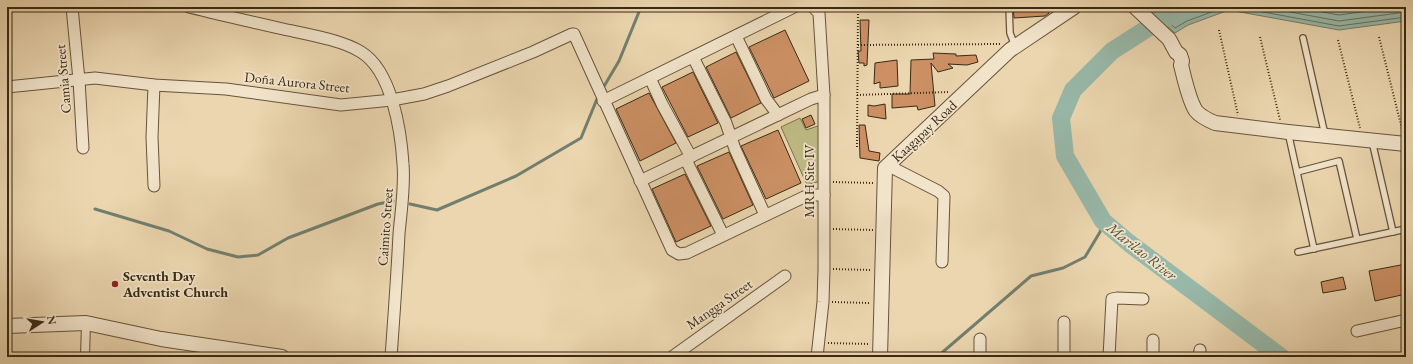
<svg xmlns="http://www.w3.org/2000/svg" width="1413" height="364" font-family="'EB Garamond',serif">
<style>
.green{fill:#bfbc86;stroke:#7c724c}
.water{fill:#98b9aa;stroke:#727f6e}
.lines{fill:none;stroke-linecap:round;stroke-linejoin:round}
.shore{stroke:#68715e;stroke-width:1}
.stream{stroke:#727f6e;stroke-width:3}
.river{stroke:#98b9aa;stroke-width:18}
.building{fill:#cc9064;stroke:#392913}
.service-casing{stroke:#66543a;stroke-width:8}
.pedestrian-casing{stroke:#66543a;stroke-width:10}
.minor-casing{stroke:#66543a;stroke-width:13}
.tertiary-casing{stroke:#66543a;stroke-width:16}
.path{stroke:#392913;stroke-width:2;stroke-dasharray:1 2;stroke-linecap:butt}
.service{stroke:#f2e4cb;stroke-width:5.5}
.pedestrian{stroke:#f2e4cb;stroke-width:8}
.minor{stroke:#f2e4cb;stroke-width:11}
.tertiary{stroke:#f2e4cb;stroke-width:14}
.poi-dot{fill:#8f2418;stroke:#f2e4cb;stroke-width:1.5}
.labels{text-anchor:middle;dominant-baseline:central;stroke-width:3.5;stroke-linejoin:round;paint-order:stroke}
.street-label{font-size:14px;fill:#392913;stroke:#f2e4cb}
.poi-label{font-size:14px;font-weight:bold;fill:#392913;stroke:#f2e4cb;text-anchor:start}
.water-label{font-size:15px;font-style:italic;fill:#514d39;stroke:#f2e4cb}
</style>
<rect width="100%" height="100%" fill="#ebd6af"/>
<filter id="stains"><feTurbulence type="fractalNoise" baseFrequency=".005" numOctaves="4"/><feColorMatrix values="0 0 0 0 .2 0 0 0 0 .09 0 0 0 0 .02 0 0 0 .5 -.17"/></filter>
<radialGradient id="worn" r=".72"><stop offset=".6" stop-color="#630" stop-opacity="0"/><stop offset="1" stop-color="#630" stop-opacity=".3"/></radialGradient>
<path class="green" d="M800,118L806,130L821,125V181L807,185L781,127Z"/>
<path class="water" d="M1163,7H1406V21L1339,30L1229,10L1188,25L1175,33L1151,12Z"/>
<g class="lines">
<g class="shore">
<path d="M1162,7L1160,15L1175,28L1187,21L1225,7"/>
<path d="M1167,7V14L1176,22L1185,16L1210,7"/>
<path d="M1236,7L1339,26L1406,17"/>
<path d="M1263,7L1339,21L1406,12"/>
<path d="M1295,7L1339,15L1397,7"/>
</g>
<g class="stream">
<path d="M603,88L619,61L641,7"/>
<path d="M410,204L437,210L516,176L581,138L597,99"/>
<path d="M95,209L169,231L207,249L238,257L258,255L288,238L378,204L393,201"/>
<path d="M937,357L1031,276L1063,268L1085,257L1100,232L1103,221"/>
</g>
<path class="river" d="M1196,7L1162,19L1112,51L1073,90L1061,118L1065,156L1103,221L1129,243L1281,357"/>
</g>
<g class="building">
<path d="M1013,7H1049V13L1045,16L1014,18Z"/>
<path d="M860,20H869L867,65L864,66V63H859L858,51H861Z"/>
<path d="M785,30L809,81L774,98L749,47Z"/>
<path d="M736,52L761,103L731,118L706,67Z"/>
<path d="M933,53L956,54V56L976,55L978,62L967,65L948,64L953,68L938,72L931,63L935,106L918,110L917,106L892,108V94H910L911,60L934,59Z"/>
<path d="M897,60L898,86L880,88V82L874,84L875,63Z"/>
<path d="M693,72L718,123L688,137L662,87Z"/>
<path d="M649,93L676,143L640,161L616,109Z"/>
<path d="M885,104L886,119L868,116V105L874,106Z"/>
<path d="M811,115L815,124L806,128L802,119Z"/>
<path d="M859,125H865L869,151L880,153L879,161L860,158Z"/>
<path d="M778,130L801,183L766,199L741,146Z"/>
<path d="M729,152L753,205L723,219L697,166Z"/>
<path d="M685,174L711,226L676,242L652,189Z"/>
<path d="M1406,264V294L1375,301L1369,271Z"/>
<path d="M1343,277L1346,289L1323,293L1321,282Z"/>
</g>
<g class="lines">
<g class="service-casing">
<g id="service">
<path d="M1009,7L1010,33L1015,46"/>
<path d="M1303,38L1325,135"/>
<path d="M1288,132L1314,249"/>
<path d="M1372,141L1393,232"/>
<path d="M1297,172L1339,161L1357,239"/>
<path d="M1298,252L1406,229"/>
</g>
</g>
<g class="pedestrian-casing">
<path id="pedestrian" d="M85,357L86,323"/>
</g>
<g class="minor-casing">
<g id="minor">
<path d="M72,7L79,80L83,148"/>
<path d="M189,7C221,15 252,22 283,29C306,34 342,40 361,52C392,71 401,131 403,164C405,187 401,211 399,234C397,275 394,316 391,357"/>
<path d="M813,7L819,13L824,95V269L823,302L817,357"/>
<path d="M574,34L672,250L679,254L687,253L804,197L815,195H824"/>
<path d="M736,36L766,99L778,115"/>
<path d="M693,57L726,123L735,149L765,215"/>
<path d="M650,78L662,104L691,157"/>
<path d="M154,85L152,137L154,186"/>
<path d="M7,87L95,78L154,85L226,89L341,105L392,100L424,94L448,86L533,52L572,34"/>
<path d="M603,101L794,7"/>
<path d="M686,160L723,235"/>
<path d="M887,165L938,191L944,196L942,262"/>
<path d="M640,181L811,99L824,95"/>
<path d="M1357,331L1406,320"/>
<path d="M980,339V357"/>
<path d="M672,357L785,276"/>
<path d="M1064,357V322"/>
<path d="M1109,357L1112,299L1117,298L1143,299"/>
<path d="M1153,357V340"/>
<path d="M1199,357L1200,350"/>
</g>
</g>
<g class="tertiary-casing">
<g id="tertiary">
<path d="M1135,7L1169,39L1176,52L1180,55L1182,61L1181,65C1184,77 1189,101 1196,111C1201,117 1208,120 1215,123L1288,132L1406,144"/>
<path d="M7,326L86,323L161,339L282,357"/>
<path d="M880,357L885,168L1010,50L1074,7"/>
</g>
</g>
<g class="path">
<path d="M1219,30L1238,115"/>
<path d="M1260,37L1280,120"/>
<path d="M1379,37L1403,133"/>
<path d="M1338,40L1360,128"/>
<path d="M858,45L1000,44"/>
<path d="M857,95L948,92"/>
<path d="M857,147L858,7"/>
<path d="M833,182L873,183"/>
<path d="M833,229L873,230"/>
<path d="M833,269L871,270"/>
<path d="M832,302L869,303"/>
<path d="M828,343L870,344"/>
</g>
<use href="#service" class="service"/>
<use href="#pedestrian" class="pedestrian"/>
<use href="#minor" class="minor"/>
<use href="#tertiary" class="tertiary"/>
</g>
<circle class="poi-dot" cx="115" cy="284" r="4"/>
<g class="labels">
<g class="street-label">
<text transform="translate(63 79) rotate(-95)">Camia Street</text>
<text transform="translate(297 82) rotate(6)">Doña Aurora Street</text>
<text transform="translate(924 131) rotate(-43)">Kaagapay Road</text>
<text transform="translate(809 181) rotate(-90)">MRH Site IV</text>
<text transform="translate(385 227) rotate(-86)">Caimito Street</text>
<text transform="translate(719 304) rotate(-35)">Mangga Street</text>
</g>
<g class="poi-label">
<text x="123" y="276">Seventh Day<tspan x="123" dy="16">Adventist Church</tspan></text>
</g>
<g class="water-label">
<text transform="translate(1142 251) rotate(38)">Marilao River</text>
</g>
</g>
<rect width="1413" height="364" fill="none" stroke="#ebd6af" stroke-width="24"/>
<rect x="8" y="8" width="1397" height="348" fill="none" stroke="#392913" stroke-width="2"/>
<rect x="12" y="12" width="1389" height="340" fill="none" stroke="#392913"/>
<g transform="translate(42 322) rotate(78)" stroke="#f2e4cb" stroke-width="3" paint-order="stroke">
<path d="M0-3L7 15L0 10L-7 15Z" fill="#392913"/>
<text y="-6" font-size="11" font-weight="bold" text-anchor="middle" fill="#392913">N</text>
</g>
<rect width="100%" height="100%" filter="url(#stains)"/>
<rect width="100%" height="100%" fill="url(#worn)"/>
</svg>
